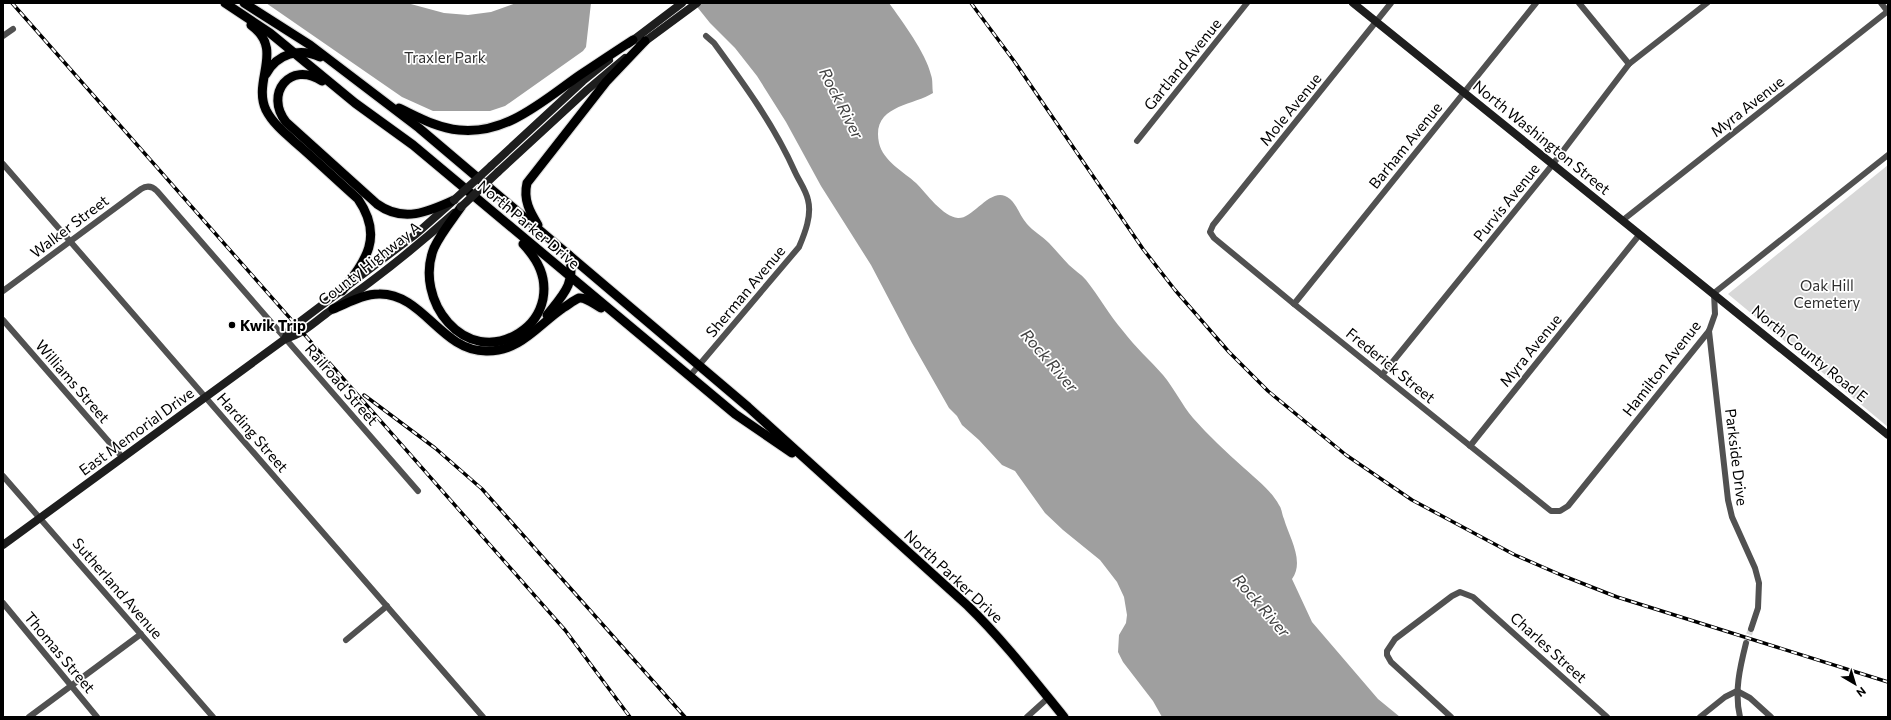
<svg xmlns="http://www.w3.org/2000/svg" width="1891" height="720" font-family="Commissioner,sans-serif">
<style>
.green{fill:#d8d8d8}
.water{fill:#9f9f9f}
.lines{fill:none;stroke-linecap:round;stroke-linejoin:round}
.minor-tunnel{stroke:#d9d9d9;stroke-width:6;stroke-dasharray:6 3;stroke-linecap:butt}
.primary-casing{stroke:#dbdbdb;stroke-width:11}
.minor{stroke:#515151;stroke-width:6}
.secondary{stroke:#1e1e1e;stroke-width:8}
.primary{stroke:#000;stroke-width:9}
.rail-casing{stroke:#000;stroke-width:3.5}
.rail{stroke:#fff;stroke-width:2;stroke-dasharray:6;stroke-linecap:butt}
.secondary-bridge{stroke:#1e1e1e;stroke-width:8}
.poi-dot{fill:#000;stroke:#fff;stroke-width:1.5}
.labels{text-anchor:middle;dominant-baseline:central;stroke-width:3.5;stroke-linejoin:round;paint-order:stroke}
.park-label{font-size:15px;fill:#2f2f2f;stroke:#fff}
.street-label{font-size:15px;fill:#000;stroke:#fff}
.poi-label{font-size:15px;font-weight:bold;fill:#000;stroke:#fff;text-anchor:start}
.water-label{font-size:16px;font-style:italic;fill:#404040;stroke:#fff}
</style>
<rect width="100%" height="100%" fill="#fff"/>
<path class="green" d="M1888,165V427L1728,294Z"/>
<g class="water">
<path d="M266,3H407L444,13L468,15L491,12L516,3H591L586,47L583,51L505,106L490,111H433L402,97Z"/>
<path d="M694,3H889C902,21 926,53 931,75C933,80 932,87 933,93C913,106 871,105 879,143C883,161 904,172 916,183C926,193 943,217 958,218C974,219 992,183 1010,199C1017,205 1020,216 1027,224C1033,231 1042,236 1049,243C1056,250 1062,258 1069,265C1074,270 1081,274 1086,280C1099,296 1109,315 1123,331C1135,347 1150,360 1163,375C1174,388 1182,405 1193,418C1209,436 1226,452 1244,468C1256,479 1271,490 1279,505C1282,509 1282,515 1284,519C1289,537 1305,561 1292,579L1312,622L1378,699L1400,717H1162L1153,701L1123,662L1118,652L1119,635L1126,623L1127,615L1124,597L1117,582L1100,560L1063,530L1045,513L1015,471L1002,465L979,440L962,425L957,416L949,408L912,343L871,265L821,186L786,122L757,76L735,48L710,23Z"/>
</g>
<g class="lines">
<path class="minor-tunnel" d="M1746,643L1751,629"/>
<g class="primary-casing">
<g id="primary">
<path d="M225,3L270,33L355,103L413,145L735,414L792,453"/>
<path d="M244,3L310,45L419,128L748,407L968,606C1003,640 1033,679 1064,717"/>
<path d="M251,25C285,50 252,80 266,110C274,126 291,138 304,150C322,166 340,183 358,199C384,237 366,260 342,291"/>
<path d="M266,74C277,54 299,47 320,57"/>
<path d="M322,81C290,60 264,94 286,122L377,204C403,223 428,212 454,200"/>
<path d="M399,108C418,117 437,128 459,130C507,135 544,100 580,75C598,63 616,51 633,40"/>
<path d="M461,207C452,220 441,233 434,248C413,300 465,367 519,333C532,325 540,313 543,299C547,277 538,260 523,244"/>
<path d="M538,225C530,212 523,200 527,183L606,82L645,41"/>
<path d="M333,309C348,303 363,294 379,294C423,293 441,351 486,351C520,352 538,325 563,308C568,305 574,300 579,298C586,297 595,305 601,308"/>
<path d="M547,315C564,294 576,283 569,255"/>
</g>
</g>
<g class="minor">
<path d="M1391,3L1213,225L1210,232L1214,238L1294,304L1551,511H1560L1568,506L1709,331L1715,314L1714,293L1888,155"/>
<path d="M1579,3L1629,64"/>
<path d="M1881,3L1888,12"/>
<path d="M3,36L13,29"/>
<path d="M1137,141L1247,3"/>
<path d="M3,164L483,717"/>
<path d="M1623,220L1888,11"/>
<path d="M3,291L141,189C147,185 152,186 157,191L418,491"/>
<path d="M1294,304L1536,3"/>
<path d="M3,320L123,458"/>
<path d="M1709,331L1728,500L1732,517L1755,568L1759,583L1758,608L1751,629"/>
<path d="M1382,375L1553,164L1629,64L1707,3"/>
<path d="M689,377L799,247C805,233 812,215 808,200C806,190 799,181 795,172C774,125 744,84 714,43L706,36"/>
<path d="M1470,446L1640,234"/>
<path d="M3,476L213,717"/>
<path d="M3,603L97,717"/>
<path d="M346,640L387,606"/>
<path d="M29,717L141,634"/>
<path d="M1027,717L1048,698"/>
<path d="M1451,717L1391,662L1387,655V651L1395,639L1452,596L1460,592L1473,597L1607,717"/>
<path d="M1700,717L1725,697L1737,691L1750,698L1771,717"/>
<path d="M1740,717C1734,692 1740,667 1746,643"/>
</g>
<g class="secondary">
<path d="M1353,3L1888,435"/>
<path d="M628,44L682,3"/>
<path d="M640,45L697,3"/>
<path d="M491,166L583,81L609,60"/>
<path d="M498,172L587,90L625,58"/>
<path d="M285,339L289,330L416,234L451,203"/>
<path d="M3,545L285,339C301,335 314,323 327,313C371,283 414,249 454,213"/>
</g>
<use href="#primary" class="primary"/>
<g class="rail-casing">
<g id="rail">
<path d="M12,3L565,630L630,717"/>
<path d="M971,3L1014,61L1143,249L1175,290L1229,352L1268,391L1346,455L1412,500L1515,555L1561,575L1617,597L1888,682"/>
<path d="M364,395L435,448L482,489L685,717"/>
</g>
</g>
<use href="#rail" class="rail"/>
<g class="secondary-bridge">
<path d="M454,200L491,166"/>
<path d="M461,207L498,172"/>
</g>
</g>
<circle class="poi-dot" cx="232" cy="325" r="4"/>
<g class="labels">
<g class="park-label">
<text x="445" y="57">Traxler Park</text>
<text x="1827" y="285">Oak Hill<tspan x="1827" dy="17">Cemetery</tspan></text>
</g>
<g class="street-label">
<text transform="translate(1182 64) rotate(-51)">Gartland Avenue</text>
<text transform="translate(1747 106) rotate(-38)">Myra Avenue</text>
<text transform="translate(1290 109) rotate(-51)">Mole Avenue</text>
<text transform="translate(1542 137) rotate(39)">North Washington Street</text>
<text transform="translate(1405 145) rotate(-51)">Barham Avenue</text>
<text transform="translate(1506 202) rotate(-51)">Purvis Avenue</text>
<text transform="translate(529 224) rotate(40)">North Parker Drive</text>
<text transform="translate(69 226) rotate(-37)">Walker Street</text>
<text transform="translate(369 263) rotate(-38)">County Highway A</text>
<text transform="translate(745 291) rotate(-50)">Sherman Avenue</text>
<text transform="translate(1530 350) rotate(-51)">Myra Avenue</text>
<text transform="translate(1810 353) rotate(39)">North County Road E</text>
<text transform="translate(1391 365) rotate(39)">Frederick Street</text>
<text transform="translate(1661 368) rotate(-52)">Hamilton Avenue</text>
<text transform="translate(73 381) rotate(49)">Williams Street</text>
<text transform="translate(342 384) rotate(49)">Railroad Street</text>
<text transform="translate(136 431) rotate(-36)">East Memorial Drive</text>
<text transform="translate(253 432) rotate(49)">Harding Street</text>
<text transform="translate(1737 457) rotate(83)">Parkside Drive</text>
<text transform="translate(954 576) rotate(43)">North Parker Drive</text>
<text transform="translate(118 588) rotate(49)">Sutherland Avenue</text>
<text transform="translate(1549 647) rotate(42)">Charles Street</text>
<text transform="translate(60 652) rotate(50)">Thomas Street</text>
</g>
<g class="poi-label">
<text x="240" y="325">Kwik Trip</text>
</g>
<g class="water-label">
<text transform="translate(842 103) rotate(63)">Rock River</text>
<text transform="translate(1050 360) rotate(49)">Rock River</text>
<text transform="translate(1262 605) rotate(49)">Rock River</text>
</g>
</g>
<rect width="1891" height="720" fill="none" stroke="#000000" stroke-width="8"/>
<g transform="translate(1855 684) rotate(142)" stroke="#ffffff" stroke-width="3" paint-order="stroke">
<path d="M0-3L7 15L0 10L-7 15Z" fill="#000000"/>
<text y="-6" font-size="11" font-weight="bold" text-anchor="middle" fill="#000000">N</text>
</g>
</svg>
